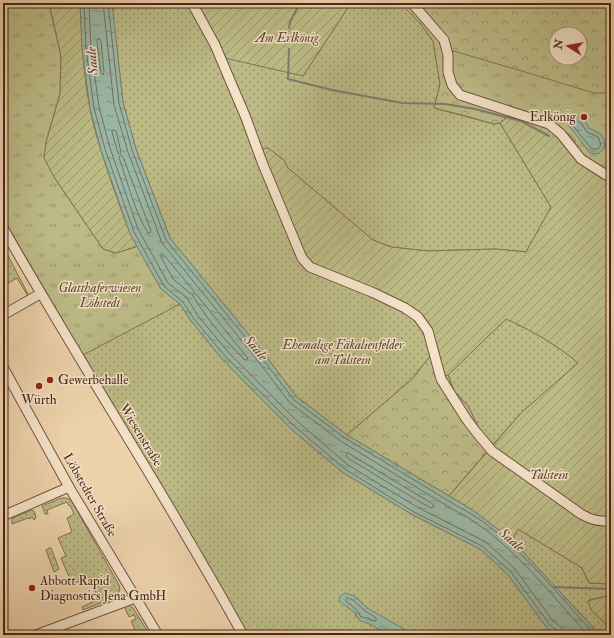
<svg xmlns="http://www.w3.org/2000/svg" width="614" height="638" font-family="'IM FELL Double Pica',serif">
<style>
.grass{fill:url(#grass-dots);stroke:#837251}
.forest{fill:url(#forest-crowns);stroke:#837251;fill-rule:evenodd}
.park{fill:url(#park-tufts);stroke:#837251}
.garden{fill:url(#garden-furrows);stroke:#837251}
.water{fill:url(#water-ripples);stroke:#7a7e6e}
.lines{fill:none;stroke-linecap:round;stroke-linejoin:round}
.shore{stroke:#727060;stroke-width:1}
.stream{stroke:#7a7e6e;stroke-width:2}
.minor-casing{stroke:#735240;stroke-width:11}
.minor{stroke:#f3e2c8;stroke-width:9}
.poi-dot{fill:#8f2418;stroke:#f3e2c8;stroke-width:1.5}
.labels{text-anchor:middle;dominant-baseline:central;stroke-width:3;stroke-linejoin:round;paint-order:stroke}
.park-label{font-size:13px;font-style:italic;fill:#614531;stroke:#f3e2c8}
.poi-label{font-size:13px;fill:#4a281c;stroke:#f3e2c8;text-anchor:start}
.street-label{font-size:13px;fill:#4a281c;stroke:#f3e2c8}
.water-label{font-size:14px;font-style:italic;fill:#5a4537;stroke:#f3e2c8}
</style>
<defs>
<pattern id="grass-dots" width="8" height="8" patternUnits="userSpaceOnUse"><rect width="8" height="8" fill="#bcbb86"/><path d="M2 2h.1M6 6h.1" fill="none" stroke="#9b986d" stroke-width="1.8" stroke-linecap="round"/></pattern>
<pattern id="forest-crowns" width="20" height="18" patternUnits="userSpaceOnUse"><rect width="20" height="18" fill="#bcbb86"/><path d="M2 6a3 3 0 1 1 6 0M12 15a3 3 0 1 1 6 0" fill="none" stroke="#9b986d"/></pattern>
<pattern id="park-tufts" width="24" height="20" patternUnits="userSpaceOnUse"><rect width="24" height="20" fill="#bcbb86"/><path d="M3 7l-1-3M5 7V3M7 7l1-3M15 17l-1-3M17 17v-4M19 17l1-3" fill="none" stroke="#9b986d"/></pattern>
<pattern id="garden-furrows" width="10" height="10" patternUnits="userSpaceOnUse"><rect width="10" height="10" fill="#bcbb86"/><path d="M-1 1l2-2M0 10L10 0M9 11l2-2" fill="none" stroke="#9b986d"/></pattern>
<pattern id="water-ripples" width="26" height="14" patternUnits="userSpaceOnUse"><rect width="26" height="14" fill="#9ab8a5"/><path d="M2 4q2-2 4 0t4 0M15 11q2-2 4 0t4 0" fill="none" stroke="#809686"/></pattern>
</defs>
<rect width="100%" height="100%" fill="#edd2ab"/>
<filter id="stains"><feTurbulence type="fractalNoise" baseFrequency=".005" numOctaves="4"/><feColorMatrix values="0 0 0 0 .2 0 0 0 0 .09 0 0 0 0 .02 0 0 0 .5 -.17"/></filter>
<radialGradient id="worn" r=".72"><stop offset=".6" stop-color="#630" stop-opacity="0"/><stop offset="1" stop-color="#630" stop-opacity=".3"/></radialGradient>
<g class="grass">
<path d="M3,3H49L46,142L180,304L191,321L223,360L290,428L342,472L413,515L480,549L508,575L547,628L558,635H405L406,633L367,608L355,596V613L356,617L377,628L395,635H248L3,218Z"/>
<path d="M123,3H188L303,76L351,3H400L420,23L433,41L440,84L434,108L494,124L500,123L551,207L526,252L496,249L428,251L391,247L373,240L288,168L284,160L268,148L404,310L419,322L426,331L431,355L412,379L347,435L297,397L258,346L170,238L136,149L123,102L112,9Z"/>
<path d="M3,246L27,292L28,296L17,278L3,286Z"/>
<path d="M506,319C531,330 557,345 578,363L521,413L489,449L468,406L454,391L448,375Z"/>
<path d="M61,498H66L71,500L119,585L120,590L116,597L83,610L82,607L98,599L89,577L72,584L61,558L66,556L58,538L72,532L67,518L74,514L70,505L69,506L67,502L47,510L48,514H45L42,506Z"/>
<path d="M32,510L34,511L36,517L35,519L34,520L32,517L29,519L28,518L12,524V518Z"/>
<path d="M518,529L582,568L589,583L611,584V595L589,600L591,610L611,629V635H600L512,540Z"/>
<path d="M49,548H51L59,569L54,572L46,550Z"/>
<path d="M123,604L129,605L133,608L150,635H146L145,633L137,635L131,621L136,619L134,615L129,617Z"/>
</g>
<g class="forest">
<path d="M400,3H611V143L506,118L500,123L494,124L466,116L434,108L440,84L433,41L420,23ZM556,34H580V58H556Z"/>
<path d="M431,355L439,379L448,375L454,391L468,406L489,449L449,496L347,435L412,379Z"/>
</g>
<g class="park">
<path d="M3,3H49L61,56L60,94L46,142L54,177L103,249L116,253L138,246L161,289L180,304L83,355L3,218Z"/>
<path d="M450,50L515,69L594,93H611V174L584,155L546,120L461,92L452,85Z"/>
</g>
<g class="garden">
<path d="M49,3H80C82,38 83,74 90,109C95,134 104,160 112,184C120,206 126,227 138,246L116,253L103,249L54,177L44,158L46,142L60,94L61,56Z"/>
<path d="M188,3H351L303,76L216,56Z"/>
<path d="M508,111L538,121L552,120L575,140V146L584,155L611,174V584L589,583L582,568L518,529L512,540L471,509L449,496L521,413L578,363C557,345 531,330 506,319L448,375L438,379L426,331L419,322L404,310L308,268L255,150L268,148L284,160L288,168L373,240L391,247L428,251L496,249L526,252L551,207L500,123L506,118Z"/>
<path d="M611,595V629L591,610L588,601Z"/>
</g>
<g class="water">
<path d="M80,3H112L123,102L136,149L170,238L258,346L297,397L347,435L459,502L471,509L512,540L600,635H558L547,628L508,575L480,549L413,515L342,472L290,428L223,360L191,321L180,304L161,289L130,234L101,150L90,109L82,49Z"/>
<path d="M576,116L584,119L589,128L601,134L605,141L604,149L598,154L590,153L569,126L571,118Z"/>
<path d="M345,593L355,596L367,608L404,629L406,633L405,635C395,635 386,633 377,628C371,625 367,622 360,621L355,613L339,601L340,596Z"/>
</g>
<g class="lines">
<g class="shore">
<path d="M84,3L86,49L94,108L105,149L134,232L164,286L183,302L194,319L226,357L293,425L345,469L414,512L482,546L511,572L550,625L558,631L559,635"/>
<path d="M89,3L91,49L99,107L110,148L138,229L168,283L187,298L198,316L230,354L297,421L348,465L417,507L486,542L515,569L553,621L562,628L564,635"/>
<path d="M103,3L114,105L128,152L162,243L251,352L290,403L342,442L454,510C505,535 550,593 588,635"/>
<path d="M108,3L119,103L132,150L166,240L255,349L294,400L345,438L457,506C508,531 556,592 595,635"/>
<path d="M99,39L101,41L104,72L103,75L101,73L97,41Z"/>
<path d="M576,121L581,123L587,132L598,137C600,141 602,146 598,149H592L573,126L574,122Z"/>
<path d="M113,130L116,131L121,152L120,154L118,153L112,132Z"/>
<path d="M121,155L123,157L151,231L150,233H148C134,211 128,182 119,158Z"/>
<path d="M163,254L194,291V293L196,294L246,356L248,358L247,360H245C225,341 207,319 193,296V294H191L173,279L161,257V255Z"/>
<path d="M348,453L433,504L434,507L431,508L420,502L351,460L346,456Z"/>
<path d="M348,598L353,600L364,610L376,618V621H374L368,618L361,617L357,610L346,601V599Z"/>
</g>
<g class="stream">
<path d="M289,28L290,22L300,3"/>
<path d="M289,49L288,79L332,90L402,103L445,104L475,109L521,121L549,136"/>
<path d="M554,587L611,589"/>
</g>
<g class="minor-casing">
<g id="minor">
<path d="M192,3L215,45L246,118L262,162L302,258L310,267L374,293L405,308L418,317L428,331L441,379L467,420L477,433L492,451L581,514C591,520 599,522 611,521"/>
<path d="M412,3L444,40L448,55V72L452,85L460,95L549,124L561,134L581,159L611,178"/>
<path d="M3,228C81,365 167,497 243,635"/>
<path d="M3,315L40,294"/>
<path d="M3,367L69,487L158,635"/>
<path d="M3,516L69,487"/>
<path d="M36,635L135,598"/>
</g>
</g>
<use href="#minor" class="minor"/>
</g>
<g class="poi-dot">
<circle cx="584" cy="117" r="4"/>
<circle cx="50" cy="380" r="4"/>
<circle cx="39" cy="386" r="4"/>
<circle cx="32" cy="588" r="4"/>
</g>
<g class="labels">
<g class="park-label">
<text x="287" y="38">Am Erlkönig</text>
<text x="100" y="288">Glatthaferwiesen<tspan x="100" dy="15">Löbstedt</tspan></text>
<text x="343" y="345">Ehemalige Fäkalienfelder<tspan x="343" dy="15">am Talstein</tspan></text>
<text x="549" y="475">Talstein</text>
</g>
<g class="poi-label">
<text x="576" y="117" text-anchor="end">Erlkönig</text>
<text x="58" y="380">Gewerbehalle</text>
<text x="39" y="400" text-anchor="middle">Würth</text>
<text x="40" y="581">Abbott Rapid<tspan x="40" dy="15">Diagnostics Jena GmbH</tspan></text>
</g>
<g class="street-label">
<text transform="translate(141 435) rotate(59)">Wiesenstraße</text>
<text transform="translate(90 495) rotate(60)">Löbstedter Straße</text>
</g>
<g class="water-label">
<text transform="translate(92 61) rotate(-95)">Saale</text>
<text transform="translate(256 348) rotate(49)">Saale</text>
<text transform="translate(512 540) rotate(40)">Saale</text>
</g>
</g>
<rect width="614" height="638" fill="none" stroke="#edd2ab" stroke-width="16"/>
<rect x="4" y="4" width="606" height="630" fill="none" stroke="#4a281c" stroke-width="2"/>
<rect x="8" y="8" width="598" height="622" fill="none" stroke="#4a281c"/>
<g transform="translate(568 46) rotate(281)"><circle r="19" fill="#f3e2c8" stroke="#af9883"/>
<path d="M0-3L7 15L0 10L-7 15Z" fill="#8f2418"/>
<text y="-6" font-size="11" font-weight="bold" text-anchor="middle" fill="#4a281c">N</text>
</g>
<rect width="100%" height="100%" filter="url(#stains)"/>
<rect width="100%" height="100%" fill="url(#worn)"/>
</svg>
